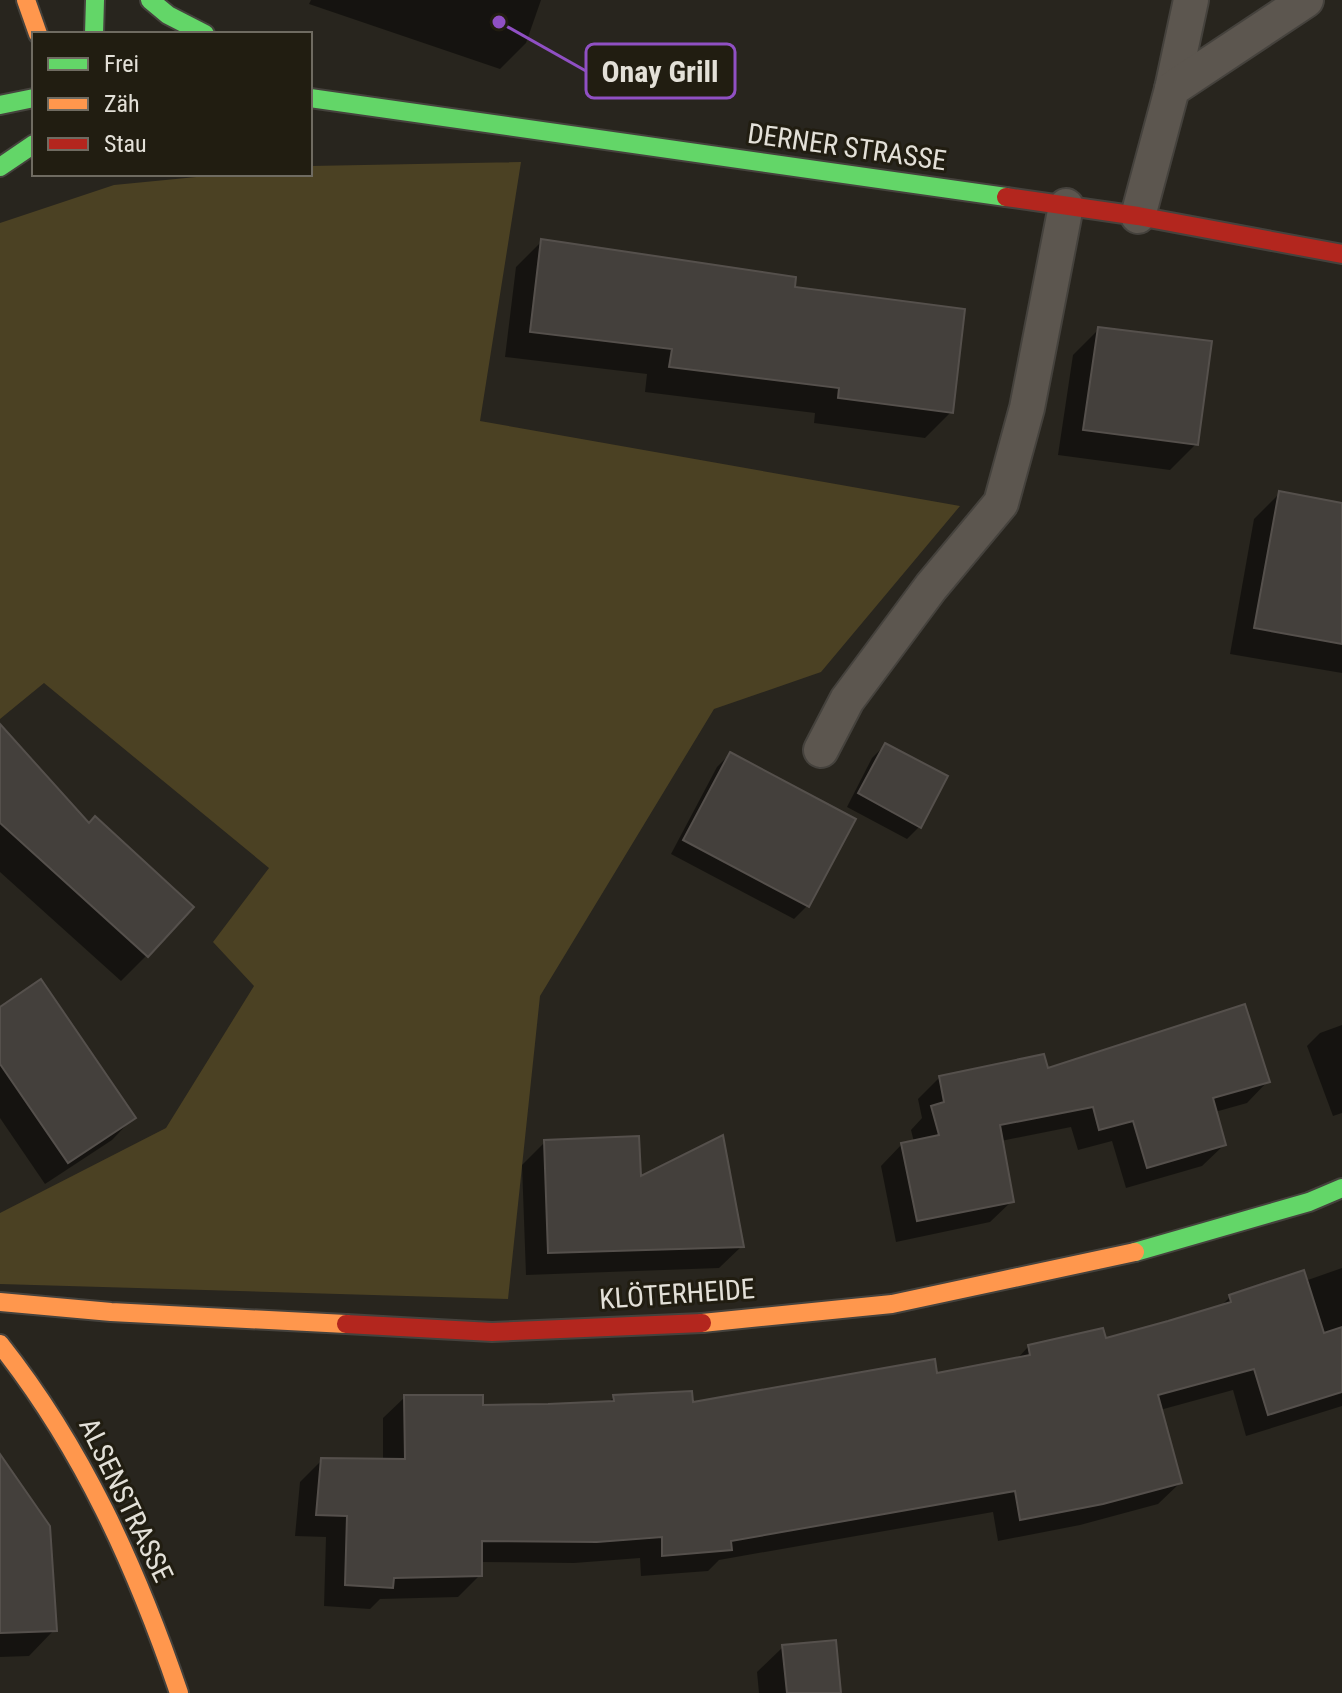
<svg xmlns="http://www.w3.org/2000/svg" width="1342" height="1693" font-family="'Roboto Condensed',sans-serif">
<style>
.green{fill:#4b4123}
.shadow{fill:#0007}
.building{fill:#44403c;stroke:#55504c;stroke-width:2}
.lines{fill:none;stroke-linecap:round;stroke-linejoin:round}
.lane-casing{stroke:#45423d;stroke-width:38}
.fast-casing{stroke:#45423d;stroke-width:22}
.slow-casing{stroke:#45423d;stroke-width:22}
.jam-casing{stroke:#45423d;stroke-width:22}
.lane{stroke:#5c564f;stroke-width:34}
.fast{stroke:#63d668;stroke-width:18}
.slow{stroke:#ff974d;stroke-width:18}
.jam{stroke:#b3261e;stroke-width:18}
.labels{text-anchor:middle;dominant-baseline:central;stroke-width:6;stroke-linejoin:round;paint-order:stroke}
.street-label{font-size:28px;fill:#e3e0d8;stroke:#211d11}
.leader{fill:none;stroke:#9050c4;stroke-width:3}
.callout-dot{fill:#9050c4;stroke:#211d11;stroke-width:3}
.callout{fill:#211d11;stroke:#9050c4;stroke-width:3}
.callout-label{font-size:30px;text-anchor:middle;font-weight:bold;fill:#e3e0d8}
</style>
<rect width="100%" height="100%" fill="#28251e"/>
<path class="green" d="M521,162L480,421L960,506L821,672L714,709L540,996L508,1299L0,1284V1213L166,1128L254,986L213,942L269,868L44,683L0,719V223L114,185L227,174H310V166Z"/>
<g class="shadow">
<path d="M311,0H541L526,43L500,69L309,4Z"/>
<path d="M542,241L792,289L951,412L925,438L814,423L815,413L645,392L647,374L505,357L516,267Z"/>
<path d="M1099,329L1196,444L1170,470L1058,455L1073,355Z"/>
<path d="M1280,493L1342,505V673L1230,654L1254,519Z"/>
<path d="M885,745L920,826L907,839L847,807L872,758Z"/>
<path d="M0,748L147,955L121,981L0,872Z"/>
<path d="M730,754L854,820L807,906L794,919L671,854L717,767Z"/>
<path d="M0,1010L133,1118L112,1140L45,1184L0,1118Z"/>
<path d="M1342,1025V1113L1333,1116L1307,1046L1320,1033Z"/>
<path d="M1046,1071L1268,1081L1247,1103L1215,1112L1224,1145L1202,1166L1126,1188L1112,1141L1078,1150L1071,1127L1001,1141L1012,1201L990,1222L896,1242L881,1166L902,1144L914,1142L911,1130L922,1118L918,1099L940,1077Z"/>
<path d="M545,1142L639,1179L742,1246L719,1268L526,1275L522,1165Z"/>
<path d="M1342,1268V1406L1246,1436L1233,1390L1160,1410L1180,1483L1158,1504L1080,1525L998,1541L993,1512L719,1560L708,1571L641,1576L640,1558L574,1563L480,1562V1575L458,1597L380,1599L370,1609L324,1606L326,1537L295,1536L300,1482L322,1460L383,1461V1418L405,1397L481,1407L607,1404L614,1397L691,1405L936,1375L1016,1360L1028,1347L1104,1340L1219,1308L1230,1297L1305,1281Z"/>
<path d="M0,1458L54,1630L29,1656L0,1657Z"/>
<path d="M783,1647L839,1693H759L757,1672Z"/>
</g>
<g class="building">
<path d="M541,239L796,277L795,287L965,309L953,413L838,398L839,388L669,367L672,349L530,332Z"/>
<path d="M1098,327L1212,341L1198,445L1083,430Z"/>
<path d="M1279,491L1342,503V644L1254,628Z"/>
<path d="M0,724L89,823L95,816L194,907L148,957L0,823Z"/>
<path d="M885,743L948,776L921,828L858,793Z"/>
<path d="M730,752L856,819L809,907L683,840Z"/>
<path d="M41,979L136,1118L68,1163L0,1064V1007Z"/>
<path d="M1245,1004L1270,1082L1213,1098L1226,1145L1147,1168L1133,1121L1099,1130L1093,1107L1000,1125L1014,1202L917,1221L901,1143L939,1135L931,1106L944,1102L939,1076L1044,1054L1048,1068Z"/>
<path d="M723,1135L744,1247L548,1253L544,1140L639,1136L641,1176Z"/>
<path d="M1304,1270L1324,1333L1342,1327V1392L1268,1415L1254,1369L1158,1395L1182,1483L1103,1504L1020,1520L1015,1491L731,1541L732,1550L662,1556V1537L597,1542L482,1541V1576L394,1578L393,1588L345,1585L347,1516L316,1515L321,1458L405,1459L404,1395H483V1405L548,1404L614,1401L613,1395L692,1391L693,1402L935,1359L937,1373L1030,1355L1028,1345L1103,1328L1106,1338L1168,1321L1231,1302L1229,1295Z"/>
<path d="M0,1454L50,1526L57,1631L0,1633Z"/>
<path d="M836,1640L841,1693H787L782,1645Z"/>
</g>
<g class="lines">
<g class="lane-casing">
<g id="lane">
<path d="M1172,89L1191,0"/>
<path d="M1138,216L1172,89L1306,0"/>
<path d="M821,750L847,700L931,587L1001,503L1027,408L1066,206"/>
</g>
</g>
<g class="fast-casing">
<g id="fast">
<path d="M150,0L168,15L205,34"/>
<path d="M94,34L95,0"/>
<path d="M310,98L1006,197"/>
<path d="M0,105L34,98"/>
<path d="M0,167L34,144"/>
<path d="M1135,1252L1309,1202L1342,1188"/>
</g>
</g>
<g class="slow-casing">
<g id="slow">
<path d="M26,0L38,34"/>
<path d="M0,1302L111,1312L346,1324"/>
<path d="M702,1323L892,1304L1135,1252"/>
<path d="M0,1344C83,1449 136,1567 179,1693"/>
</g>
</g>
<g class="jam-casing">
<g id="jam">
<path d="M1006,197L1138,216L1342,254"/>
<path d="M346,1324L492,1332L702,1323"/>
</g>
</g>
<use href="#lane" class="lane"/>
<use href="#fast" class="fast"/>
<use href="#slow" class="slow"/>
<use href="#jam" class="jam"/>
</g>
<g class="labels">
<g class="street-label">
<text transform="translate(847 147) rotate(8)">DERNER STRASSE</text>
<text transform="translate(677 1294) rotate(-4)">KLÖTERHEIDE</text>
<text transform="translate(126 1500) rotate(64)">ALSENSTRASSE</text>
</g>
</g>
<path class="leader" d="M499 22L586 71"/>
<circle class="callout-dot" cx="499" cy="22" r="8"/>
<rect class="callout" x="586" y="44" width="149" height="54" rx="8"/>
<g class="callout-label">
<text x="660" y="82">Onay Grill</text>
</g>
<rect x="32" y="32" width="280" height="144" fill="#211d11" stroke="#6f6b61" stroke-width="2"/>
<rect x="48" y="58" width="40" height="12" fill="#63d668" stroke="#6f6b61" stroke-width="2"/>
<text x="104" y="72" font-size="24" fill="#e3e0d8">Frei</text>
<rect x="48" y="98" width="40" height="12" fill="#ff974d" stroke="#6f6b61" stroke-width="2"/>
<text x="104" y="112" font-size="24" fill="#e3e0d8">Zäh</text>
<rect x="48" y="138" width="40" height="12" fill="#b3261e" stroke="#6f6b61" stroke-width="2"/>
<text x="104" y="152" font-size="24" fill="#e3e0d8">Stau</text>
</svg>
